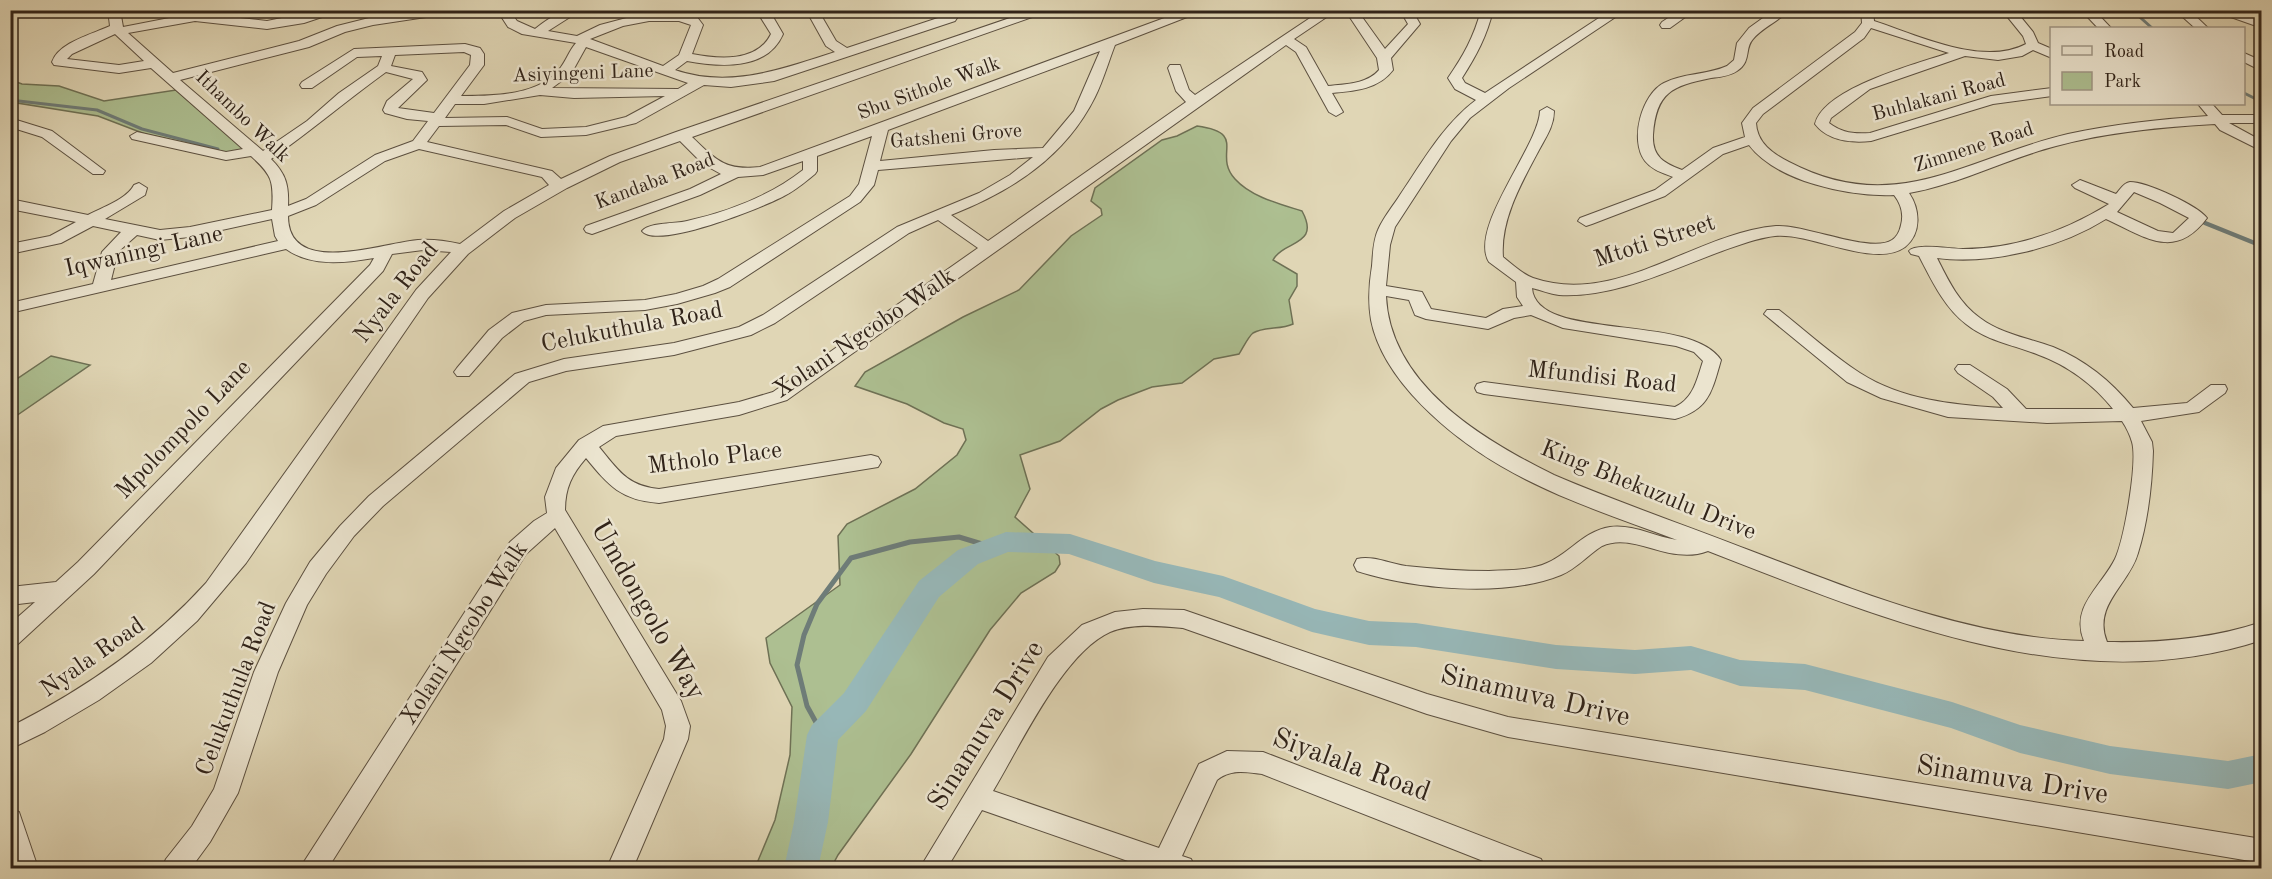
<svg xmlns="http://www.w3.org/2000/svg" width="2272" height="879" font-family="'Old Standard TT',serif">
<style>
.green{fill:#adbf91;stroke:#6e7155;stroke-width:1.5}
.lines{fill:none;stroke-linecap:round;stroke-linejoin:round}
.stream-far2{stroke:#6e7c78;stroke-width:3}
.stream-far1{stroke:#6e7c78;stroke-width:4.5}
.stream{stroke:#6e7c78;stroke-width:5}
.river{fill:#97b7b7;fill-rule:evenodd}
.minor-casing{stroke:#5c5040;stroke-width:2}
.minor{fill:#ebe4cf;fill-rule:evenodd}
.labels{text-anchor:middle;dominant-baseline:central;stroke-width:5;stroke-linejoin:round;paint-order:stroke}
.far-street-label{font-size:20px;fill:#302319;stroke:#ebe4cf}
.street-label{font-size:24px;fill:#302319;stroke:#ebe4cf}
.near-street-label{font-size:28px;fill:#302319;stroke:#ebe4cf}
</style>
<rect width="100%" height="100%" fill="#e0d6b5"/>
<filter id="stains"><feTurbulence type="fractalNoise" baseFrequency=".00333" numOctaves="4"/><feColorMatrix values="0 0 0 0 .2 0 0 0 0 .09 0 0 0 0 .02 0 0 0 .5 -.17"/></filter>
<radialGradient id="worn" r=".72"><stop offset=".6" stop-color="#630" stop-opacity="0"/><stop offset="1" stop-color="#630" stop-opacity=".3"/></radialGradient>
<g class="green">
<path d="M11,80L22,84L59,86L104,101L176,90L245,150L229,153L145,134L98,116L11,102Z"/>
<path d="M1197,126C1249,133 1212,154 1235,179C1251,197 1280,204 1302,211C1321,246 1284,240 1273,260L1297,274V286L1289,300L1293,324C1281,330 1264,326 1253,333C1248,337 1243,348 1239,354L1214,359L1182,383L1152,387L1118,400L1101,409L1060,441L1020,455L1030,489L1015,517L1059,556L1060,564L1055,572L1021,593L990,630L911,754L838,855L831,868H755L775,820L790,755L792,707L770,663L766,638L840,585L838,536L847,524L915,489L957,455L966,440L963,429L944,423L907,404L855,386L865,372L963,317L1019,290L1071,236L1102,215L1101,209L1091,201L1095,188L1162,140L1177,136Z"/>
<path d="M51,356L90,365L16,416L11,415V383Z"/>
</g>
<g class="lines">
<g class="stream-far2">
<path d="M2132,10L2152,28"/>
<path d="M2244,93L2262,102"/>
<path d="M10,100L97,110L142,129L218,149"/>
</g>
<path class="stream-far1" d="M2205,223L2262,246"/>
<path class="stream" d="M823,735L807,706L797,665L804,635L817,604L851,558L910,542L959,537L992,547"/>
<path class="river" d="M1006,532L1070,534L1155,561L1223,576L1315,609L1369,621L1416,623L1556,645L1635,650L1691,646L1740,660L1805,664L1952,702L2020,725L2110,746L2228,761L2262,754V782L2228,789L2110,774L2020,753L1951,728L1805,690L1740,686L1691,670L1635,674L1556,669L1416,647L1369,645L1312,632L1219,597L1154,583L1069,554L1008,552L978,564L939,597L866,711L838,740L828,822L818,868H784L794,822L807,735L812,725L844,693L919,581L958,550Z"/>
<g class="minor-casing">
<g id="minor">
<path d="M108,10H120L123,27L195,13L267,21L321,10H343L304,23L267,29L195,21L128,33L173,73L299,41L337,26L373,17L418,10H452L446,14L373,25L345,32L309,47L180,80L263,151L307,121L339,93L378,66L382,56L357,57L312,88H302L300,85L302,82L354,49L465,44L480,48L484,54V65L461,96C492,96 541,96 561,67C567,59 569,51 576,43L522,34L508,27L497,10H509L517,21L535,29C550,17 561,10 581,10L548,31L577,36L600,25L634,16L664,13L693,16L697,17L703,25L692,54C718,59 757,63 771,34L756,10H769L783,34C767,71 720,67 687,61L675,70C730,89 782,69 835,52L826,46L806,10H818L836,41L847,48L947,15H955L957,18L955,21L774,81L731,87L704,85L636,123L586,135L541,137L506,125L439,126L427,142L552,171L561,179L610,156L676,132L1033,10H1052L692,137C716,160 725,171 760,167L1186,10H1205L1115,45C1108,63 1103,81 1095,97C1065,157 1012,191 951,215L988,241L1186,102L1176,91L1168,68L1170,65H1180L1189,90L1195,95L1322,10H1337L1294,39L1306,47L1328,86C1346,84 1367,84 1379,70L1377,58L1345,10H1357L1385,49L1408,24L1400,10H1412L1420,24L1391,58L1393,70C1379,89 1355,91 1332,93L1343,112L1336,116L1329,112L1296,52L1286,45L787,400L739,415L616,436L599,447C618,470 627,486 659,489L871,455L878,457L881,462L878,467L659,503C621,500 609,486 586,458C572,474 565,488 565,510L681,701L690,726L688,739L633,868H607L664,739L666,726L662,710L555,528L526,554L328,868H300L510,542L534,521L547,513L545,497L556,468L579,440L603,426L739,402L773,392L978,248L938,220L909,233L775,323L751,335L674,355L566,371L529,382L383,506L354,536L326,574L307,605L278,672L238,793L210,842L191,868H162L166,859L192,826L214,789L254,672L286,603L310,562L340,526L369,496L515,374L564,359L674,343L739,327L763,315L897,227L979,193L1010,175L1033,157L878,170L874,185L860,202L730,287L715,293L677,304L645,310L546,315L524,321L502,338L469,376H457L454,372L457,368L489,330L512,313L546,305L645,300L676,294L703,286L718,279L850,196L859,184L872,136L817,156V171L815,174C805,182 796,190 784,196C764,207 658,250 642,231C650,222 675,224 687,221C727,212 770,196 803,170V161L763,175L738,177L700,195L592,234L586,232L584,229L586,226L690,189L721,174L703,164L680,141L620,162L567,188L515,218L468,254L428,298L246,563L197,621L151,663L99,700L45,732L10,749V727C83,690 151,644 206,583L416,290L451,252L423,250L392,254L383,271L94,574L18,644L10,647V624L35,602L10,605V587L56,582L78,562L370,265L374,258C345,263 311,267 286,249L10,313V303L93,284L102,252L121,232L93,226L61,243L10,254V244L50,236L76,222L10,209V199L88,215C103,207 127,199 134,185L139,183L147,188L145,195L105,219L160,230L190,227L272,210C274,181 272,175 251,156L226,160L132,139L130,136L137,132L226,152L243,149L151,68L119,73L54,65L52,62C59,42 93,34 110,26ZM649,21H679L691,25L679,55L663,66L590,39L623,26ZM115,34L144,61L119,65L67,59L72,54ZM586,47L688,83L678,89L552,88L571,74ZM1100,51L1074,111L1043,148L994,150L880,161L888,130ZM464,52L471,55L470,65L434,113L398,108L427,80L422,72L391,66L395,55ZM386,72L413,79L387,101L383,110L385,113L407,119L428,121L413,141L375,155L306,199L288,206C289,185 286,174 271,159C311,131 347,100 386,72ZM540,95L574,98L665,96L626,117L586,127L542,129L507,117L445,118L455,104H484ZM419,149L542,177L549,185L504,211L460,244C447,241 432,239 418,240C382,243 288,278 288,216L316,205L385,161ZM272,219L275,236L278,241L111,280L118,252L137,235L160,240L190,237Z"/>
<path d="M852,10H864V11L858,15Z"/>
<path d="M1481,10H1493C1487,36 1476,56 1462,78L1465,83L1485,93L1611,10H1626L1509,88L1470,118L1451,141L1395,227L1390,245L1386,286L1422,292L1431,309L1486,318L1503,309L1523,306L1517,297L1516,282L1489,262C1468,228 1539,146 1540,111L1547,107L1554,111C1554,126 1546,137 1539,150C1522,182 1500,220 1503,257C1512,264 1522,274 1533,278C1617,307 1695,233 1776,226C1805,224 1871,254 1892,240C1897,237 1900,230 1901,225C1904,214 1901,204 1894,195C1850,197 1777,182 1749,145L1723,154L1665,196L1592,224L1586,226L1578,221L1580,218L1655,190L1673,177C1663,173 1652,170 1645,161C1629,140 1642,94 1664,83C1683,73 1707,75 1727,66L1734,60L1737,43L1749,28L1774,10H1789C1778,22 1763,27 1753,39C1744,49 1752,61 1737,71C1730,76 1720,77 1711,78C1672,86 1656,92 1653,135C1652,157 1664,163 1682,170L1713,148L1745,137L1742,123L1753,108L1855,32L1862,23L1861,10H1873L1874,21C1917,35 1983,67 2026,44L2023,36L2002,10H2015L2033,32L2038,43L2052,49V58L2033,50L2022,56L1998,60L1965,56L1870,89L1831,118L1829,123C1842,133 1854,134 1870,133L1991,96L2052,88V96L1993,104L1871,141C1851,143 1828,141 1815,124C1824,88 1916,64 1949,53L1871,28L1864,38L1763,114L1756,123C1757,143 1773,154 1789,162C1896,218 1965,158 2068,134C2114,124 2161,119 2208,116L2198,104H2212L2222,115H2262V123H2229L2262,141V151L2220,130L2215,124C2162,127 2107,132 2056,146C2006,159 1960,184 1909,193C1920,209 1922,233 1905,247C1875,269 1810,232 1775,236C1757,238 1739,245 1722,251C1670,270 1615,298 1559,295C1550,294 1541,290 1532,288C1536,343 1690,312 1721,360C1712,391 1709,410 1675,419L1484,394L1477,392L1475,388L1477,384L1484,382L1675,407C1694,398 1697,379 1703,361L1694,352L1676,346L1563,328L1531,315L1514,318L1488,329L1426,319L1415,315L1409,300L1386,296C1390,385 1483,440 1554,475C1617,502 1682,524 1746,549C1852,589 1969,638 2084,641C2070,607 2101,587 2115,559C2124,540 2138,462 2132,442C2130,435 2126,427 2122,421L2047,423L1948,417L1881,398L1847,382L1764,314L1767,310H1779C1806,331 1832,355 1860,373C1902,400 1954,405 2003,408L1993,397L1958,373L1955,369L1958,365H1970L2007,389L2026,409H2113C2094,385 2067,365 2039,355C2014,345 1987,341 1966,324C1944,307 1932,281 1919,256L1911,254L1909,251C1915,243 1951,249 1963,249C2015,249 2065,231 2109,204L2075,188L2072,185L2080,180L2116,194C2120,190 2123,183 2130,182C2147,182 2197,205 2207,218C2175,261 2145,237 2106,219C2060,248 1991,265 1937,258C1948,280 1959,303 1980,318C2001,334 2028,338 2053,347C2085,360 2111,381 2133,408L2187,403L2211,385H2225L2227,389L2225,393L2199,412L2141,421L2152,442L2153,451C2152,485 2148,521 2138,553C2129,585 2092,605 2107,642C2160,643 2211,639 2262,622V640C2075,702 1881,618 1708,551C1669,566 1634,531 1602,546C1588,555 1576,569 1561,575C1504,598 1414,589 1357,571L1354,565L1357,559C1372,555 1391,564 1406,566C1434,569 1461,571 1489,571C1507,570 1530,571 1547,563C1570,553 1584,531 1610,527C1634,524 1655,537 1677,540C1618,518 1556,498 1501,466C1450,436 1383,381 1371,320C1368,302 1369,284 1372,266C1373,254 1373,241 1378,230C1383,218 1393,206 1400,195C1423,161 1443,125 1476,100L1455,89L1448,78C1463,56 1474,37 1481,10ZM2134,192L2160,203L2189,218L2173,233L2158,231L2117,212Z"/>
<path d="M1680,10H1695L1670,28H1662L1660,25L1662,22Z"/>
<path d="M2081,10H2094L2111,28H2098Z"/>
<path d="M2175,10H2189L2208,28H2195Z"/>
<path d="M2211,10H2231L2262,20V28Z"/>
<path d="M2244,53L2262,61V71L2244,62Z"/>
<path d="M10,118L52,131L105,171L103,174H93L42,137L10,127Z"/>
<path d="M1143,609L1184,610L1427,694L1508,717L2262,839V863L1508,737L1427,714L1183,628C1160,626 1132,623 1110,632C1063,653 1020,746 993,791L1159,848L1199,764L1227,751L1263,752L1541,859L1545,868H1501L1262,774C1245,772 1231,769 1217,780L1182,856L1191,859L1195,868H1148L982,810L947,868H920L1048,657L1082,625L1115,612Z"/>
<path d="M10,808L19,812L38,868H12Z"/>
</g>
</g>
<use href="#minor" class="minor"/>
</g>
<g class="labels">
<g class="far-street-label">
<text transform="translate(583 74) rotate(-2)">Asiyingeni Lane</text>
<text transform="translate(929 89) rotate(-20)">Sbu Sithole Walk</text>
<text transform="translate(1939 98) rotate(-15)">Buhlakani Road</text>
<text transform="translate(242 117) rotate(44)">Ithambo Walk</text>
<text transform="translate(956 137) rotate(-5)">Gatsheni Grove</text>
<text transform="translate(1974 148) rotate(-18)">Zimnene Road</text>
<text transform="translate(655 182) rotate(-21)">Kandaba Road</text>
</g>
<g class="street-label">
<text transform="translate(1655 242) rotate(-18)">Mtoti Street</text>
<text transform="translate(144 252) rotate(-13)">Iqwaningi Lane</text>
<text transform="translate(397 293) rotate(-52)">Nyala Road</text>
<text transform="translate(632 328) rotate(-11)">Celukuthula Road</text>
<text transform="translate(865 334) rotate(-34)">Xolani Ngcobo Walk</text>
<text transform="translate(1602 378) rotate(6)">Mfundisi Road</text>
<text transform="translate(184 430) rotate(-46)">Mpolompolo Lane</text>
<text transform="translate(715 459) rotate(-7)">Mtholo Place</text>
<text transform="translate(1648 491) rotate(22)">King Bhekuzulu Drive</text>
<text transform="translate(465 634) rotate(-57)">Xolani Ngcobo Walk</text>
<text transform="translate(93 658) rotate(-35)">Nyala Road</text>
<text transform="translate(237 689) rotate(-69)">Celukuthula Road</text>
</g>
<g class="near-street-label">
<text transform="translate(647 611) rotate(60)">Umdongolo Way</text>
<text transform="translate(1535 697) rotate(13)">Sinamuva Drive</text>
<text transform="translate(987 726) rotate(-58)">Sinamuva Drive</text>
<text transform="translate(1351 766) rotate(20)">Siyalala Road</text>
<text transform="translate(2012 781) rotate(9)">Sinamuva Drive</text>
</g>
</g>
<rect width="2272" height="879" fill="none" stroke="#e0d6b5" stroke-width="36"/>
<rect x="12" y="12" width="2248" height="855" fill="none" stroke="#302319" stroke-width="3"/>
<rect x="18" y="18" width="2236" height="843" fill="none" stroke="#302319" stroke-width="1.5"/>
<rect x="2050" y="27" width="195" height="78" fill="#ebe4cf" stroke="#a09786" stroke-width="1.5"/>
<rect x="2062" y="46" width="30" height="9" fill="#ebe4cf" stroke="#a09786" stroke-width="1.5"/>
<text x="2104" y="57" font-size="18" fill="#302319">Road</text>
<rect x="2062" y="72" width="30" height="18" fill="#adbf91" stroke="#a09786" stroke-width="1.5"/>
<text x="2104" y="87" font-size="18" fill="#302319">Park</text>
<rect width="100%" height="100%" filter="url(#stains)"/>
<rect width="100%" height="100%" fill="url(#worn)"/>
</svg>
